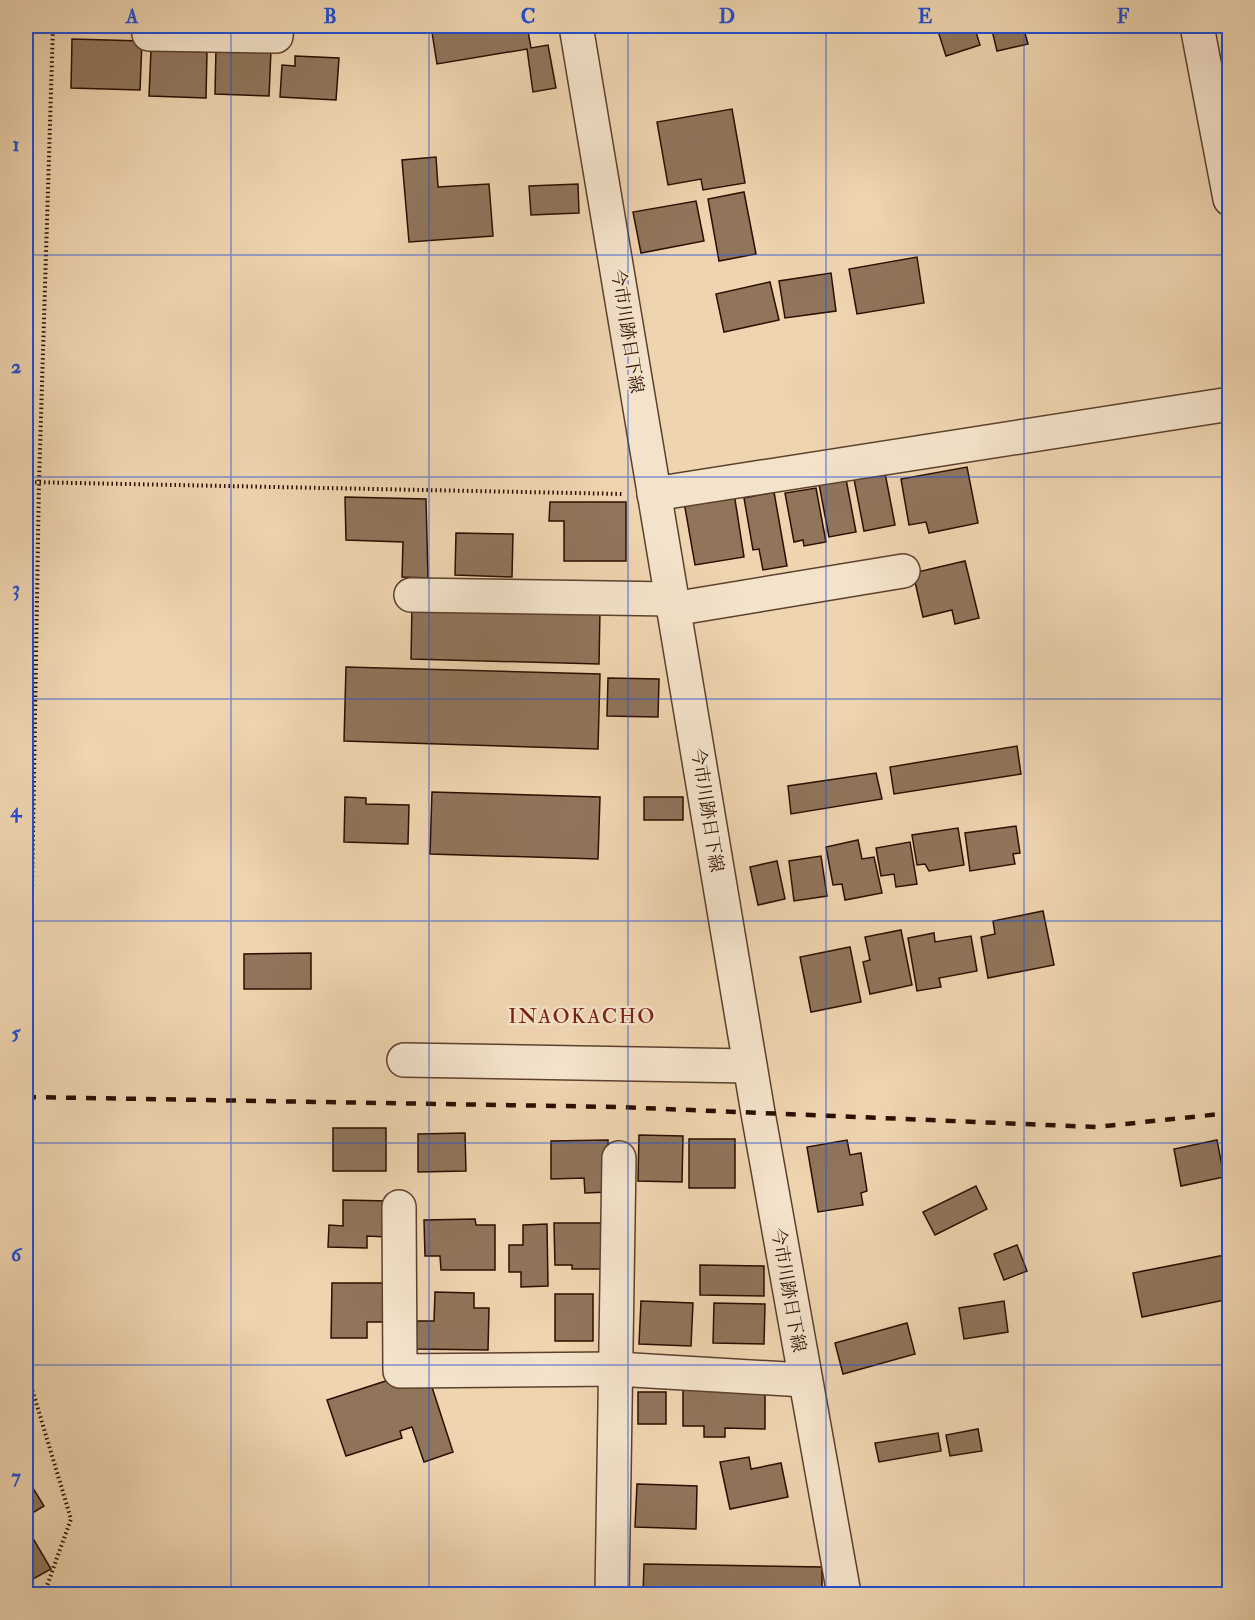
<svg xmlns="http://www.w3.org/2000/svg" width="1255" height="1620" font-family="'IM FELL Double Pica','Noto Serif JP',serif">
<style>
.building{fill:#90755b;stroke:#2b0e00;stroke-width:1.5}
.lines{fill:none;stroke-linecap:round;stroke-linejoin:round}
.minor-casing{stroke:#5c402c;stroke-width:36}
.path{stroke:#2b0e00;stroke-width:4;stroke-dasharray:1.5 3;stroke-linecap:butt}
.minor{stroke:#f4e3cb;stroke-width:33}
.rail{stroke:#2b0e00;stroke-width:4.5;stroke-dasharray:10 10;stroke-linecap:butt}
.grid{fill:none;stroke:#1d4ed8;stroke-width:1.5;stroke-opacity:0.55}
.labels{text-anchor:middle;dominant-baseline:central;stroke-width:4.5;stroke-linejoin:round;paint-order:stroke}
.street-label{font-size:18px;fill:#2b0e00;stroke:#f4e3cb}
.quarter-label{font-size:21px;letter-spacing:1.5px;fill:#7a1f14;stroke:#f4e3cb}
.neatline{fill:none;stroke:#1d4ed8;stroke-width:2}
.grid-label{font-size:20px;text-anchor:middle;font-weight:bold;fill:#1d4ed8}
</style>
<rect width="100%" height="100%" fill="#eed4af"/>
<filter id="stains"><feTurbulence type="fractalNoise" baseFrequency=".00333" numOctaves="4"/><feColorMatrix values="0 0 0 0 .2 0 0 0 0 .09 0 0 0 0 .02 0 0 0 .5 -.17"/></filter>
<radialGradient id="worn" r=".72"><stop offset=".6" stop-color="#630" stop-opacity="0"/><stop offset="1" stop-color="#630" stop-opacity=".3"/></radialGradient>
<g class="building">
<path d="M431,26H527L531,48L548,45L556,88L533,92L527,49L437,64Z"/>
<path d="M954,26H974L980,45L946,56L938,31Z"/>
<path d="M991,26H1023L1028,44L997,51Z"/>
<path d="M72,39L142,41L140,90L71,88Z"/>
<path d="M216,47L271,50L269,96L215,94Z"/>
<path d="M151,50L207,52L206,98L149,96Z"/>
<path d="M295,56L339,58L336,100L280,97L282,65L295,66Z"/>
<path d="M732,109L745,183L703,190L701,179L668,185L657,122Z"/>
<path d="M436,157L438,187L489,184L493,236L409,242L402,160Z"/>
<path d="M578,184L579,213L531,215L529,186Z"/>
<path d="M744,192L756,254L719,261L708,199Z"/>
<path d="M696,201L704,241L641,253L633,212Z"/>
<path d="M917,257L924,303L857,314L849,269Z"/>
<path d="M831,273L836,311L785,318L779,281Z"/>
<path d="M770,282L779,320L724,332L716,294Z"/>
<path d="M967,467L978,523L929,533L926,522L909,525L901,479Z"/>
<path d="M885,473L895,525L864,531L854,479Z"/>
<path d="M846,479L856,532L829,537L819,484Z"/>
<path d="M816,488L826,542L804,546L803,540L794,542L785,493Z"/>
<path d="M774,492L787,566L763,570L759,549L753,550L744,498Z"/>
<path d="M734,493L744,557L695,565L684,502Z"/>
<path d="M345,497L426,499L428,578L402,577L403,542L346,540Z"/>
<path d="M550,502H626V561H564V521H549Z"/>
<path d="M456,533L513,534L512,577L455,575Z"/>
<path d="M965,561L979,618L955,624L952,610L923,617L913,573Z"/>
<path d="M412,606L600,610L599,664L411,659Z"/>
<path d="M346,667L600,674L598,749L344,741Z"/>
<path d="M608,678L659,679L658,717L607,716Z"/>
<path d="M1017,746L1021,774L894,794L890,767Z"/>
<path d="M876,773L882,799L791,814L788,786Z"/>
<path d="M432,792L600,797L598,859L430,854Z"/>
<path d="M345,797L366,798V804L409,805L408,844L344,842Z"/>
<rect x="644" y="797" width="39" height="23"/>
<path d="M1016,826L1020,853L1013,854L1015,864L970,871L965,833Z"/>
<path d="M958,828L964,865L929,871L925,864L917,865L912,835Z"/>
<path d="M858,840L862,859L874,857L882,893L845,900L842,884L833,885L826,847Z"/>
<path d="M910,842L917,884L896,887L894,874L881,876L876,848Z"/>
<path d="M821,856L827,896L794,901L789,861Z"/>
<path d="M777,861L785,899L758,905L750,867Z"/>
<path d="M1043,911L1054,965L988,978L981,937L995,934L993,921Z"/>
<path d="M901,930L912,985L870,994L863,962L870,960L865,937Z"/>
<path d="M934,933L935,942L971,936L977,971L939,978L941,987L917,991L908,938Z"/>
<path d="M850,947L861,1002L811,1012L800,957Z"/>
<path d="M311,953V989H244V954Z"/>
<rect x="333" y="1128" width="53" height="43"/>
<path d="M465,1133L466,1171L418,1172V1134Z"/>
<path d="M639,1135L683,1136L682,1182L638,1181Z"/>
<rect x="689" y="1139" width="46" height="49"/>
<path d="M608,1140L609,1192L585,1193L584,1178L551,1179V1141Z"/>
<path d="M847,1140L850,1155L861,1153L867,1191L861,1193L863,1205L818,1212L807,1147Z"/>
<path d="M1217,1140L1224,1177L1181,1186L1174,1149Z"/>
<path d="M976,1186L987,1209L935,1235L923,1212Z"/>
<path d="M343,1200L388,1201L387,1237L367,1236V1248L328,1247L329,1225L343,1226Z"/>
<path d="M475,1219L476,1225H495V1270H441L440,1256H425L424,1220Z"/>
<path d="M554,1223H605L610,1269H572V1265H555Z"/>
<path d="M547,1224L548,1286L521,1287V1272H509V1245H523V1225Z"/>
<path d="M1017,1245L1027,1271L1004,1280L994,1254Z"/>
<path d="M1230,1254V1299L1142,1317L1133,1273Z"/>
<path d="M700,1265L764,1266V1296L700,1295Z"/>
<path d="M332,1283H389L388,1322H367V1338H331Z"/>
<path d="M435,1292L474,1293V1308H489L488,1350L416,1349L417,1321H434Z"/>
<rect x="555" y="1294" width="38" height="47"/>
<path d="M641,1301L693,1303L691,1346L639,1344Z"/>
<path d="M1004,1301L1008,1332L964,1339L959,1308Z"/>
<path d="M714,1303L765,1304L764,1344L713,1343Z"/>
<path d="M907,1323L915,1354L843,1374L835,1343Z"/>
<path d="M395,1378L399,1388L429,1378L453,1452L424,1462L412,1427L400,1431L402,1438L346,1456L327,1400Z"/>
<path d="M683,1385H765V1429L725,1428V1437H704V1426H683Z"/>
<rect x="638" y="1392" width="28" height="32"/>
<path d="M978,1429L982,1451L950,1456L946,1435Z"/>
<path d="M938,1433L941,1451L879,1462L875,1443Z"/>
<path d="M749,1457L751,1469L781,1463L788,1497L730,1509L720,1462Z"/>
<path d="M637,1484L697,1486L696,1529L635,1527Z"/>
<path d="M31,1485L44,1506L26,1517V1489Z"/>
<path d="M28,1530L51,1569L26,1583V1532Z"/>
<path d="M644,1564L822,1567V1594H643Z"/>
</g>
<g class="lines">
<g class="minor-casing">
<g id="minor">
<path d="M149,26V34L276,36L277,26"/>
<path d="M576,26L758,1113L844,1594"/>
<path d="M1197,26L1230,199"/>
<path d="M654,494L1230,404"/>
<path d="M411,595L672,599"/>
<path d="M673,609L903,571"/>
<path d="M404,1060L750,1066"/>
<path d="M399,1207L400,1371L616,1369L804,1380"/>
<path d="M612,1594L619,1158"/>
</g>
</g>
<g class="path">
<path d="M26,482L623,494"/>
<path d="M26,1246L39,482L53,26"/>
<path d="M26,1369L71,1519L44,1594"/>
</g>
<use href="#minor" class="minor"/>
<path class="rail" d="M26,1097L618,1107L1096,1127L1230,1113"/>
</g>
<path class="grid" d="M231,26V1594M429,26V1594M628,26V1594M826,26V1594M1024,26V1594M26,255H1230M26,477H1230M26,699H1230M26,921H1230M26,1143H1230M26,1365H1230"/>
<g class="labels">
<g class="street-label">
<text transform="translate(627 331) rotate(81)">今市川跡日下線</text>
<text transform="translate(707 810) rotate(81)">今市川跡日下線</text>
<text transform="translate(788 1290) rotate(80)">今市川跡日下線</text>
</g>
<g class="quarter-label">
<text x="582" y="1016">INAOKACHO</text>
</g>
</g>
<rect width="1255" height="1620" fill="none" stroke="#eed4af" stroke-width="66"/>
<rect x="33" y="33" width="1189" height="1554" class="neatline"/>
<g class="grid-label">
<text x="132" y="23">A</text>
<text x="330" y="23">B</text>
<text x="528" y="23">C</text>
<text x="727" y="23">D</text>
<text x="925" y="23">E</text>
<text x="1123" y="23">F</text>
<text x="16" y="151">1</text>
<text x="16" y="373">2</text>
<text x="16" y="595">3</text>
<text x="16" y="817">4</text>
<text x="16" y="1039">5</text>
<text x="16" y="1261">6</text>
<text x="16" y="1483">7</text>
</g>
<rect width="100%" height="100%" filter="url(#stains)"/>
<rect width="100%" height="100%" fill="url(#worn)"/>
</svg>
